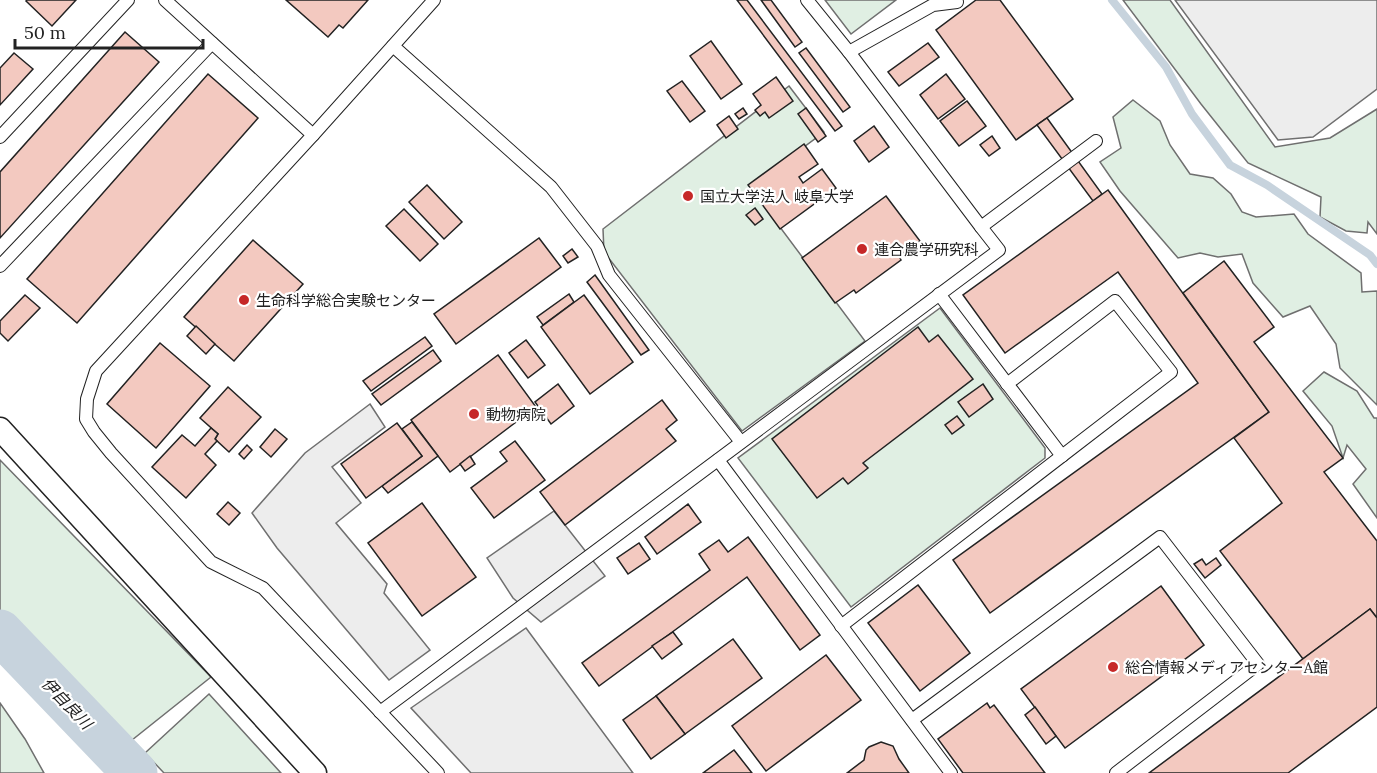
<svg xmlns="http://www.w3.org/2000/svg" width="1377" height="773" font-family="Lora,'Noto Sans JP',serif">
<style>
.green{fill:#e0efe3;stroke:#6f6f6f;stroke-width:1.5}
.parking{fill:#ededed;stroke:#6f6f6f;stroke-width:1.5}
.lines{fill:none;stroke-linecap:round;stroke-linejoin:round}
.stream{stroke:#c7d3dd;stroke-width:8}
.river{stroke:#c7d3dd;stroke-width:45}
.building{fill:#f3c9c0;stroke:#222;stroke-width:1.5}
.service-casing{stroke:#222;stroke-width:14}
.minor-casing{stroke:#222;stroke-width:25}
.service{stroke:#fff;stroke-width:12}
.minor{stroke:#fff;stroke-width:22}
.poi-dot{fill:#c62828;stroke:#fff;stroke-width:2}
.labels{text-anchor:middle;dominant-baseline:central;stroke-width:4.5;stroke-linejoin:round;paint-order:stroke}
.poi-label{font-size:15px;fill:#222;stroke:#fff;text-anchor:start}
.water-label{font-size:16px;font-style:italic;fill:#222;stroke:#fff}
</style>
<rect width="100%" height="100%" fill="#fff"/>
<g class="green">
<path d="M825,0H896L851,34Z"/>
<path d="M1123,0H1170L1275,147L1330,138L1377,109V234L1368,222L1367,233L1346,231L1320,217L1321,197L1248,163L1201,104Z"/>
<path d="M789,86L824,132L750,187L865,341L742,431L604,252L603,229Z"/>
<path d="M1133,100L1160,121L1170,145L1190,174L1213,178L1231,194L1242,212L1256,217L1294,214L1308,234L1361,273L1362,292L1377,291V405L1340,368L1336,344L1310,306L1283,317L1253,283L1242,254L1218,257L1200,253L1178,258L1120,191L1100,162L1121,148L1113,117Z"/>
<path d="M940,308L1045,448V458L851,607L738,458Z"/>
<path d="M1324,372L1357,391L1374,418H1377V518L1353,484L1366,469L1347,445L1343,458L1332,426L1303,391Z"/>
<path d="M0,460L211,677L127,744L0,610Z"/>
<path d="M209,694L281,773H164L145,753Z"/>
<path d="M0,703L25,739L44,773H0Z"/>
</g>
<g class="parking">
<path d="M1175,0H1377V89L1313,137L1278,140Z"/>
<path d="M370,404L385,427L332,467L361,503L336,523L387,584L384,593L430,650L389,680L277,548L252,513L305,453Z"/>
<path d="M554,511L605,576L541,622L513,598L487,558Z"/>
<path d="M526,628L633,773H471L411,708Z"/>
</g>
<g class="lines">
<path class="stream" d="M1112,0L1166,67L1192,114L1230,165L1267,185L1370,255L1377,264"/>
<path class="river" d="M0,632L135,773"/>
</g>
<g class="building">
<path d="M27,0H76L52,26L26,1Z"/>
<path d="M286,0H368L343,28L339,25L328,37Z"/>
<path d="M737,0H747L842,126L835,131Z"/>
<path d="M761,0H771L802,42L795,47Z"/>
<path d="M976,0H1000L1073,99L1016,140L936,30Z"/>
<path d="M125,32L159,62L0,238V172Z"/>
<path d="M711,41L742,84L721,99L690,56Z"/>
<path d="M928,43L939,57L899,86L888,72Z"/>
<path d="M806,48L850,107L843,112L799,53Z"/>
<path d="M14,53L33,69L0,105V68Z"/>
<path d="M208,74L258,118L77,323L27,279Z"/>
<path d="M946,74L965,99L938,119L920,95Z"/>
<path d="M776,77L793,101L769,118L765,112L760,116L755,110L761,105L753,94Z"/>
<path d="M682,81L705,111L690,122L667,91Z"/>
<path d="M967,101L986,126L959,146L940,121Z"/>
<path d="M743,108L747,114L739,119L735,114Z"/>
<path d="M806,108L826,136L818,142L798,114Z"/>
<path d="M729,116L738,129L726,138L717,125Z"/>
<path d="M1047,118L1102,194L1093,201L1037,125Z"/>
<path d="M874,126L889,147L869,162L854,141Z"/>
<path d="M992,136L1000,148L989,156L980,145Z"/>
<path d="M804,144L818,164L799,177L803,183L822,169L836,188L780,229L748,185Z"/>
<path d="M427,185L462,222L444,239L409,202Z"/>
<path d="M1108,190L1269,412L990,613L953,560L1198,383L1118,272L1005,353L963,295Z"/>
<path d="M886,196L920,241L899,256L901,260L856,293L854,290L835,303L802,258Z"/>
<path d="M755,208L763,219L755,225L746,215Z"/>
<path d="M404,209L438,244L420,261L386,226Z"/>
<path d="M539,238L561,267L456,344L434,314Z"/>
<path d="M253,240L303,284L234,361L184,317Z"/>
<path d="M572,249L578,257L568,263L563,256Z"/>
<path d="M1224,261L1274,327L1254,342L1343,458L1324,472L1377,541V618L1370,609L1303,659L1220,551L1282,503L1234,438L1269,412L1183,293Z"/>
<path d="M595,275L649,350L641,355L587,282Z"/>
<path d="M569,294L574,302L543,325L537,317Z"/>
<path d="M25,295L40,308L8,341L0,333V321Z"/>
<path d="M584,295L633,362L590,394L541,327Z"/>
<path d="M196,326L215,344L206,354L187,336Z"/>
<path d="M918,327L929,342L938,335L973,379L863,463L868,468L848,484L843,478L817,498L772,439Z"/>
<path d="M425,337L432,346L371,391L363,381Z"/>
<path d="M526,340L545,365L528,378L509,353Z"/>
<path d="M160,343L210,386L156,448L107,404Z"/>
<path d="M433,350L441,361L381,405L372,394Z"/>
<path d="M498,355L536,407L450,472L411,420Z"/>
<path d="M558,384L574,406L551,424L535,402Z"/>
<path d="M983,384L993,399L969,417L958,402Z"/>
<path d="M228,387L261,417L229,452L215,439L218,434L200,418Z"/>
<path d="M662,400L677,420L666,429L676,441L565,525L540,492Z"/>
<path d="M957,416L964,425L952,434L945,425Z"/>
<path d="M412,422L438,456L388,493L382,486L422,456L402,429Z"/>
<path d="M397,423L422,456L366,498L341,464Z"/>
<path d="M211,428L218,434L215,439L217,441L205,454L216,465L186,498L152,467L182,435L195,446Z"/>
<path d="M275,429L287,439L271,457L260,447Z"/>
<path d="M515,441L545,480L494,518L471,488L507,461L500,452Z"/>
<path d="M247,445L252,450L244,459L239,454Z"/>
<path d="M470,456L475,464L465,471L460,464Z"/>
<path d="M228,502L240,513L229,525L217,514Z"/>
<path d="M422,503L476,577L422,616L368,543Z"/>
<path d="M688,504L701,522L657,554L645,537Z"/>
<path d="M748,537L820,635L800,650L747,577L599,686L582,663L710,570L699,554L719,540L728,552Z"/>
<path d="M639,543L650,559L628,574L617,558Z"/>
<path d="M1216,558L1221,565L1205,578L1194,564L1202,559L1206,565Z"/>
<path d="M918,585L970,653L920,691L868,623Z"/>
<path d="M1161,586L1204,645L1065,748L1021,689Z"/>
<path d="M1370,609L1377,618V707L1288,773H1149Z"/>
<path d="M673,632L682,644L662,659L652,646Z"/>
<path d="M733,639L762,678L685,734L656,696Z"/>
<path d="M826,655L861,700L766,771L732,726Z"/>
<path d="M656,696L685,734L651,759L623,720Z"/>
<path d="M987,703L990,708L994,705L1045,773H963L938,739Z"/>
<path d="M1035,707L1056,736L1046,744L1025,715Z"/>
<path d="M881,742L893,746L899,759L909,773H847L864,760L866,750L869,747Z"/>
<path d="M734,750L752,773H703Z"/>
</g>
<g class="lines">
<g class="service-casing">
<g id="service">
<path d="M165,0L313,135L434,0"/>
<path d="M807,0L849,52L981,227L1096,141"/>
<path d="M393,46L551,187L597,246L609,275L741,442"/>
<path d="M849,52L933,5L957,2"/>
<path d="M313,135L96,371L87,399L86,419L94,432L111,453L211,562L263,588L438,773"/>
<path d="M0,137L128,0"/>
<path d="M0,266L212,43"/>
<path d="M939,294L1062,456"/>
<path d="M718,460L951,773"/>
<path d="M841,626L1171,372L1115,301L1007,384"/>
<path d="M380,712L999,250L981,227"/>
<path d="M912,720L1160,537L1258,664L1116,773"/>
</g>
</g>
<g class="minor-casing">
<path id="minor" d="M0,429L315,773"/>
</g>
<use href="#service" class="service"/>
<use href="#minor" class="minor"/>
</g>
<g class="poi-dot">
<circle cx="688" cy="196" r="6"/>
<circle cx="862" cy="249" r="6"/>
<circle cx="244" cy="300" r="6"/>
<circle cx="474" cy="414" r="6"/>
<circle cx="1113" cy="667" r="6"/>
</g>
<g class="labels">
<g class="poi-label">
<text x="700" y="196">国立大学法人 岐阜大学</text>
<text x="874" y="249">連合農学研究科</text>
<text x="256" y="300">生命科学総合実験センター</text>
<text x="486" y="414">動物病院</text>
<text x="1125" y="667">総合情報メディアセンターA館</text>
</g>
<g class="water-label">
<text transform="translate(67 703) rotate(46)">伊自良川</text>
</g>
</g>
<path d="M15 39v9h188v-9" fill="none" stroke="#222222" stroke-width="3"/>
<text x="24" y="39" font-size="18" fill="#222222" stroke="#ffffff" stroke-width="4.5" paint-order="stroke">50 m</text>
</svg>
